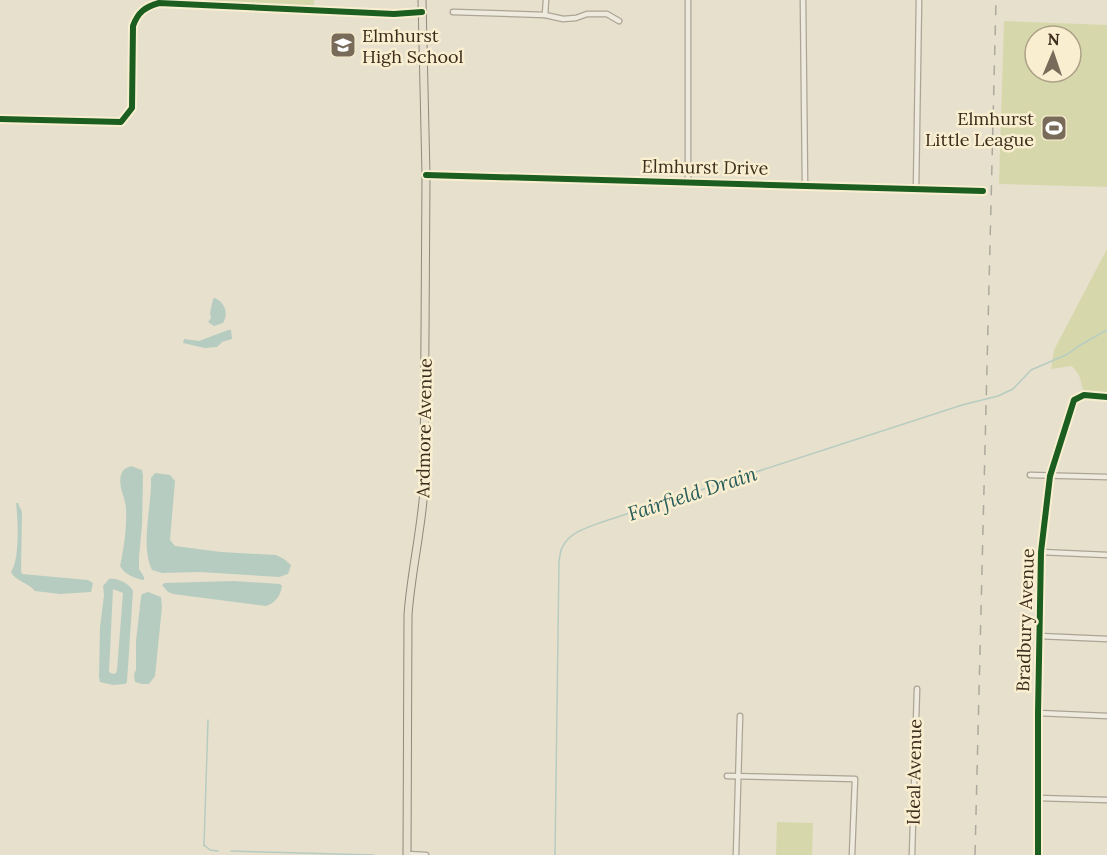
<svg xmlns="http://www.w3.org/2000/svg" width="1107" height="855" font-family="Lora,serif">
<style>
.green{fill:#d6d8ac;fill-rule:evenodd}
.water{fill:#b7ccc1;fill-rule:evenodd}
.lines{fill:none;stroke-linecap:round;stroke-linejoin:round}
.stream{stroke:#b7ccc1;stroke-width:1.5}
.minor-casing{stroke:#aca495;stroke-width:7}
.primary-casing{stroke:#918a7c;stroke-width:9}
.minor{stroke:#eeeade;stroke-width:4.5}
.primary{stroke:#e7e0cf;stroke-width:7}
.rail{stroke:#ada99e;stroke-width:1.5;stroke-dasharray:10 10;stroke-linecap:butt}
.cycleway-casing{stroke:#f9efd0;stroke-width:10}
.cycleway{stroke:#1b5e20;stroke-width:6}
.labels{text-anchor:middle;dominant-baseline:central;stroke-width:5;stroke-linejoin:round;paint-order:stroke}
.poi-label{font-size:18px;fill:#3c2c1c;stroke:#f9efd0;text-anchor:start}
.street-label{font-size:18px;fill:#3c2c1c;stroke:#f9efd0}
.water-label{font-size:20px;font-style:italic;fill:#295d5c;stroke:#f9efd0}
</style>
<rect width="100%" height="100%" fill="#e7e0cc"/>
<g class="green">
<path d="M144,0H314V6Z"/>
<path d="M1004,21L1107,25V187L999,184ZM1035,36H1071V72H1035Z"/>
<path d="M1107,249V394L1084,393L1079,375L1072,366L1051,369L1054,350Z"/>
<path d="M777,822L813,823L812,855H776Z"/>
</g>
<g class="water">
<path d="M215,298C225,303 229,313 223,323L214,326L208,322L211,318L210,313L213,299Z"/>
<path d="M228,330H231L232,339L222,342L217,347L205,348L183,343L184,339L199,341Z"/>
<path d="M131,466L142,470L143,476L142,525L139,557V569L144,577V580C136,579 124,574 120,566C124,548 127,527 126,508C125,497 118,487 121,475C123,469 126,468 131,466Z"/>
<path d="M155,473L170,475L175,481L170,540L175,546L221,552L276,555L284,559L291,565L288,574L279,577L200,572L162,573L152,570C140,546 152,505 151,478Z"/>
<path d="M16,503H18L22,512L21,571L22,574L88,580L93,583L91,592L60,594L35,591C29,583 15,581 11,572C20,559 18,519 16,503Z"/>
<path d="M109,579C117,578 129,583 133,591L127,682L125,684L113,685L100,682L99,677L100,627L104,595L103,586ZM113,589L123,593L117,670L116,673L113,674L109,672Z"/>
<path d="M234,581L280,584L282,586C281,595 275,603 266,606L173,594L168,592L162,585L165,583Z"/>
<path d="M148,592L161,597L162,607L155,676L149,684H142L135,682L134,674L136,670V641L141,597L142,594Z"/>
</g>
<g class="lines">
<g class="stream">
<path d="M204,845L210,850L218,851"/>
<path d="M204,846L208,720"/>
<path d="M231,851L374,855"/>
<path d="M555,855L559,561C560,557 560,550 563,546C570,532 589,527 602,522L962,405L998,396L1013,389L1031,370L1068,354L1077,347L1107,330"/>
</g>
<g class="minor-casing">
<g id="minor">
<path d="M688,0V182"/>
<path d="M803,0L805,184"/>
<path d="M453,12L545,15L563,19L576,18L587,14H607L619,21"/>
<path d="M545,15L546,0"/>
<path d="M0,119L121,122L132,108L133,26C138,12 145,7 159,3L394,14L422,12"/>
<path d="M426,175L983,191"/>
<path d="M916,190L919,0"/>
<path d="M1030,475L1107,477"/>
<path d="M1041,552L1107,555"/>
<path d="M1039,636L1107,639"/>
<path d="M1038,713L1107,716"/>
<path d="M727,776L855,779L852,855"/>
<path d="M1038,798L1107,800"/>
<path d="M407,854L426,855"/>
<path d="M736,855L740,716"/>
<path d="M912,855L917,689"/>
<path d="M1038,855V713L1041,552L1050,476L1074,400L1084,395L1107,397"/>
</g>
</g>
<g class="primary-casing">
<path id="primary" d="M407,855L408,615C411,573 421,532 424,490L426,175L422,0"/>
</g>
<use href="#minor" class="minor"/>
<use href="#primary" class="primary"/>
<path class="rail" d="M975,855L996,0"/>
<g class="cycleway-casing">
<g id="cycleway">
<path d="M0,119L121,122L132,108L133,26C138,12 145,7 159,3L394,14L422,12"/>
<path d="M426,175L983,191"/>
<path d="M1038,855V713L1041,552L1050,476L1074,400L1084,395L1107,397"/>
</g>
</g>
<use href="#cycleway" class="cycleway"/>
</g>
<defs>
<g id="school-square" transform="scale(1.35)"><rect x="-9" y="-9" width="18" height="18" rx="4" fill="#786b5a" stroke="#f9efd0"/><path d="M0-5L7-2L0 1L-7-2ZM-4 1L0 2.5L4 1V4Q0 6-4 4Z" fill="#fff"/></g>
<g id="stadium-square" transform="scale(1.35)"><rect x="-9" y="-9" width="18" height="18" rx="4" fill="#786b5a" stroke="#f9efd0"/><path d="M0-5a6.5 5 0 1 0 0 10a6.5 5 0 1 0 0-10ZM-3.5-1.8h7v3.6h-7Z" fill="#fff"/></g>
</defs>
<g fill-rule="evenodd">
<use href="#school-square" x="343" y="45"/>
<use href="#stadium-square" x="1054" y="128"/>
</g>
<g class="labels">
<g class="poi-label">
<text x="362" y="35">Elmhurst<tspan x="362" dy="21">High School</tspan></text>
<text x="1034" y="118" text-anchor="end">Elmhurst<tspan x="1034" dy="21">Little League</tspan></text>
</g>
<g class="street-label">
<text transform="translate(705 167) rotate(1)">Elmhurst Drive</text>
<text transform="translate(424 428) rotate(-89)">Ardmore Avenue</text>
<text transform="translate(1025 620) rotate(-88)">Bradbury Avenue</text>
<text transform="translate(914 772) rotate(-89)">Ideal Avenue</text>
</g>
<g class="water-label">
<text transform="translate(692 493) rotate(-18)">Fairfield Drain</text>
</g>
</g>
<g transform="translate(1053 54) rotate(2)"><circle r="28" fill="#f9efd0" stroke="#ada188" stroke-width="1.5"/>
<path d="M0-4.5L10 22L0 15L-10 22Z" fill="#786b5a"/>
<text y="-9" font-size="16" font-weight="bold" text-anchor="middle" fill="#3c2c1c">N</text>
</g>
</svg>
